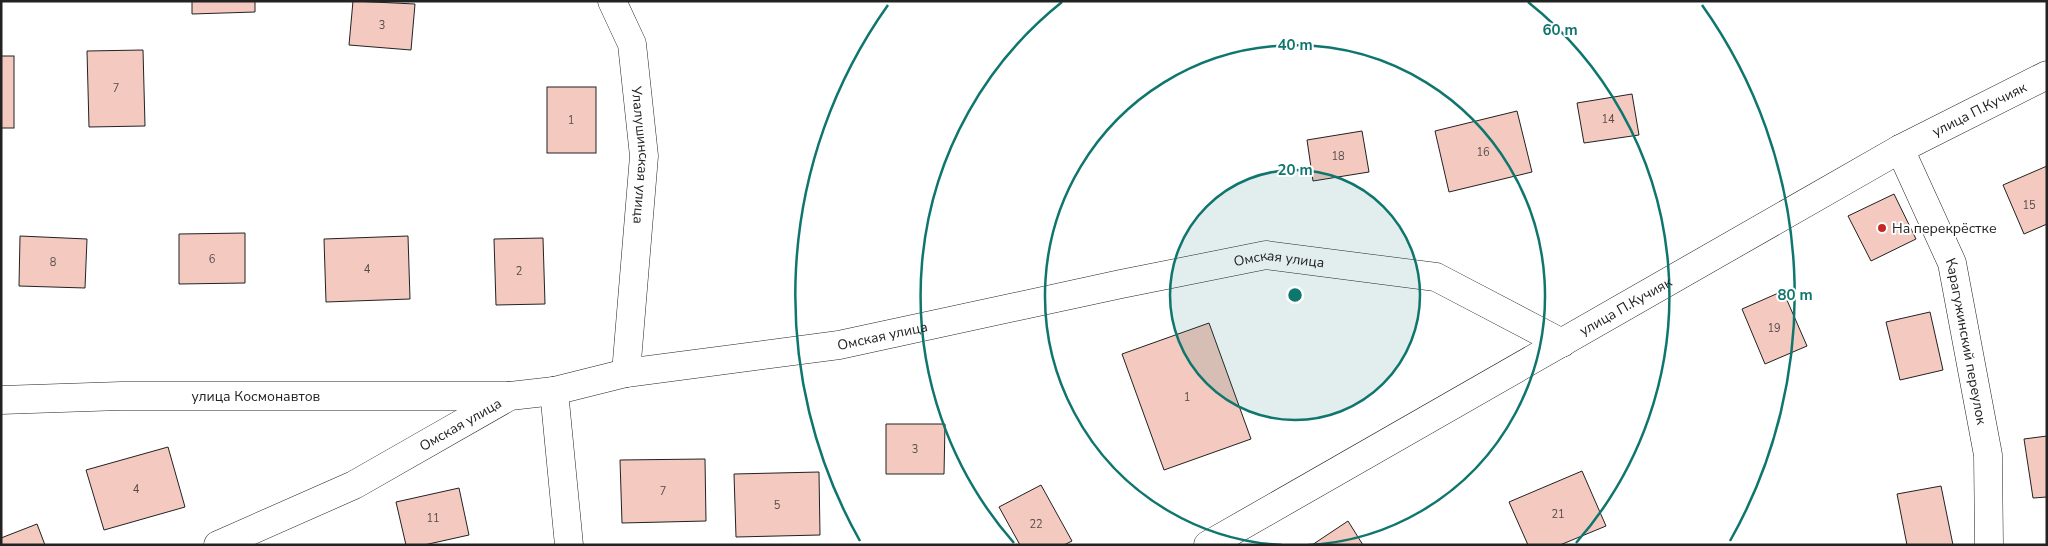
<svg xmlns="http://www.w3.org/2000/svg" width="2048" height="546" font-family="'Nunito Sans',sans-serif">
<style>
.building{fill:#f3c9c0;stroke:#222}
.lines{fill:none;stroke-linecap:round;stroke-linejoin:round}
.minor-casing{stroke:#222;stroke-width:29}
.minor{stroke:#fff;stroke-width:28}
.ring{fill:none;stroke:#0f766e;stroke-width:2.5}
.poi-dot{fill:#c62828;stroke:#fff;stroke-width:2}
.labels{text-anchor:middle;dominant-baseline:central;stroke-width:4;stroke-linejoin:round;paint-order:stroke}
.number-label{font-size:11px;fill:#564c4a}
.street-label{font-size:14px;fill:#222;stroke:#fff}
.poi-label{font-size:14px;fill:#222;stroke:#fff;text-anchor:start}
.centre{fill:#0f766e;stroke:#fff;stroke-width:2.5}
.ring-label{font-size:15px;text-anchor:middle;font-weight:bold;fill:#0f766e;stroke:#fff;stroke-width:4;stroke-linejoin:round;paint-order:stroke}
</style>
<rect width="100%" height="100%" fill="#fff"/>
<g class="building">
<path d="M192,1H255V12L192,14Z"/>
<path d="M353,1L415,4L411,50L349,45Z"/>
<path d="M143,50L145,126L89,127L87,51Z"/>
<rect x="1" y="56" width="13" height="72"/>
<rect x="547" y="87" width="49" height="66"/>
<path d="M1632,94L1639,135L1584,143L1577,103Z"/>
<path d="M1517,111L1532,172L1449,192L1435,131Z"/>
<path d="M1362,131L1369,172L1313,181L1307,140Z"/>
<path d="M2047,166V224L2024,234L2003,185Z"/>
<path d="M1894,194L1916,239L1871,261L1848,216Z"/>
<path d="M245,233V283L179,284V234Z"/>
<path d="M20,236L87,239L85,288L19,286Z"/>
<path d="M408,236L410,299L326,302L324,239Z"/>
<path d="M543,238L545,304L496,305L494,239Z"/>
<path d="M1783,291L1807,346L1765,364L1742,309Z"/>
<path d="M1930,312L1943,370L1900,380L1886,322Z"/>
<path d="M1209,323L1251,439L1164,470L1122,354Z"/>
<path d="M886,424H945L944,474H886Z"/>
<path d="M2047,436V497L2033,498L2024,439Z"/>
<path d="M168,447L185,507L104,530L86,470Z"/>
<path d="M705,459L706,521L622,523L620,460Z"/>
<path d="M1582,471L1606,526L1560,545H1528L1509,502Z"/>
<path d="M819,472L820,535L736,537L734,474Z"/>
<path d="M1041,485L1072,541L1064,545H1020L999,507Z"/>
<path d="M1941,486L1953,545H1907L1897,494Z"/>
<path d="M459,488L469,535L424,545H406L396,502Z"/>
<path d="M1348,521L1363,545H1312Z"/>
<path d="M37,524L45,545H1V538Z"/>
</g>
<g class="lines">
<g class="minor-casing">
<g id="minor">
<path id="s1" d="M612,1L632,44L644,156L626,373"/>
<path id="s2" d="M1900,149L1952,263L1988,455L1989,545"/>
<path d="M554,391L569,545"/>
<path id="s3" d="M1,400L121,396H508"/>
<path id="s4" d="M218,545L354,485L510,396L554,391L626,373L839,345L1121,284L1266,255L1436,277L1562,343"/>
<path id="s5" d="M1208,545L1900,149L2047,75"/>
</g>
</g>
<use href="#minor" class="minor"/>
</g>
<circle cx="1295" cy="295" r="125" fill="#0f766e" fill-opacity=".12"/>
<g class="ring">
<circle cx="1295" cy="295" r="125"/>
<path d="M1282 545A250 250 0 1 1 1308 545"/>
<path d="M1014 543A375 375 0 0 1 1062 2M1528 2A375 375 0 0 1 1576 543"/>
<path d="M860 541A500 500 0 0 1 888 5M1702 5A500 500 0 0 1 1730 541"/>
</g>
<circle class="poi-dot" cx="1882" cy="228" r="5"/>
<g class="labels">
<g class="number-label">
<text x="382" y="25">3</text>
<text x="116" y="88">7</text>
<text x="1608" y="119">14</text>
<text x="571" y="120">1</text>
<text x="1483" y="152">16</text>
<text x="1338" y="156">18</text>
<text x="2029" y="205">15</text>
<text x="212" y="259">6</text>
<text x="53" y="262">8</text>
<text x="367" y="269">4</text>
<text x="519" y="271">2</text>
<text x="1774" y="328">19</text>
<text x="1187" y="397">1</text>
<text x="915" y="449">3</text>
<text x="136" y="489">4</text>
<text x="663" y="491">7</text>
<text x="777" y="505">5</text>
<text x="1558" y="514">21</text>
<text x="433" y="518">11</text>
<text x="1036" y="524">22</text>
</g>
<g class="street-label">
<text stroke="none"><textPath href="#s5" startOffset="886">улица П.Кучияк</textPath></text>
<text stroke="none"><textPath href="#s1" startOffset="159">Улалушинская улица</textPath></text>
<text stroke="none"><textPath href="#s4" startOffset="1111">Омская улица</textPath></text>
<text stroke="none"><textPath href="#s5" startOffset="481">улица П.Кучияк</textPath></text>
<text stroke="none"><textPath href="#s4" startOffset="706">Омская улица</textPath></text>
<text stroke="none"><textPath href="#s2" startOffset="205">Карагужинский переулок</textPath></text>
<text stroke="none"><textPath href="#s3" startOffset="255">улица Космонавтов</textPath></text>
<text stroke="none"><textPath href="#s4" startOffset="271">Омская улица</textPath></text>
</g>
<g class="poi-label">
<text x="1892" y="228">На перекрёстке</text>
</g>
</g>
<circle cx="1295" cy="295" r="8" class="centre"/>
<g class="ring-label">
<text x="1560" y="35">60 m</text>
<text x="1295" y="50">40 m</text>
<text x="1295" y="175">20 m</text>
<text x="1795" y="300">80 m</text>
</g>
<rect width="2048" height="546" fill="none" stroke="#222222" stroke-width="5"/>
</svg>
